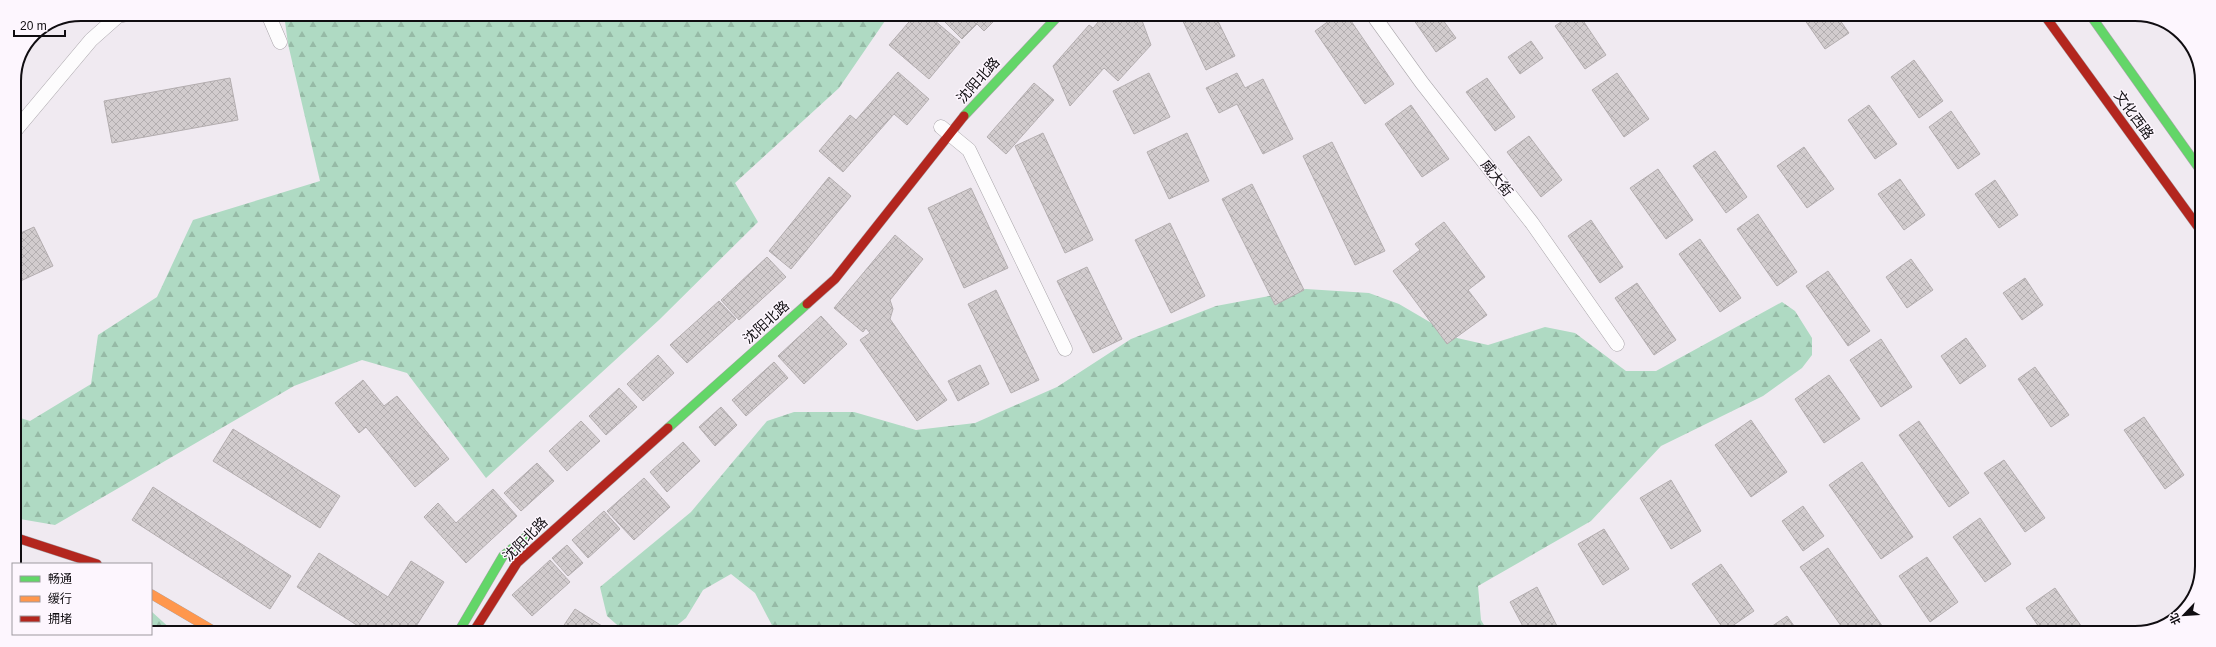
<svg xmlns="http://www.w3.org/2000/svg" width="2216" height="647" font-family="Arial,'Noto Sans SC',sans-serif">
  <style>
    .forest { fill: url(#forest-firs) }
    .building { fill: url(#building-cross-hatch); stroke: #b4aeb0 }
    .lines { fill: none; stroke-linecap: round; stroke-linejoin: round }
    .street-casing { stroke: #a9a5aa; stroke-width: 15 }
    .fast-casing { stroke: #a9a5aa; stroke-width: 10 }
    .slow-casing { stroke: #a9a5aa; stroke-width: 10 }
    .jam-casing { stroke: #a9a5aa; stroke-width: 10 }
    .street { stroke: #fdfcfd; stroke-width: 14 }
    .fast { stroke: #63d668; stroke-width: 9 }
    .slow { stroke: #ff974d; stroke-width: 9 }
    .jam { stroke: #b3261e; stroke-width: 9 }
    .labels { text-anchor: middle; stroke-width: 3; stroke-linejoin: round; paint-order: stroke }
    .street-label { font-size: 14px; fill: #100d11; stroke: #fdf6fe }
    .rim { fill: none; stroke: #100d11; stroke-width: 2 }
  </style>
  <defs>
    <pattern id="forest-firs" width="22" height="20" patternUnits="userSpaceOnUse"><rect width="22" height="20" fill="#afdac3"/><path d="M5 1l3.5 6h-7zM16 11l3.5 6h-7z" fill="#96baa6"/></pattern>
    <pattern id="building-cross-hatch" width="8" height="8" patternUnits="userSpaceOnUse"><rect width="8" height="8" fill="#d2ccce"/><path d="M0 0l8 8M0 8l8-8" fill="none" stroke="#b3aeb0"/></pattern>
  </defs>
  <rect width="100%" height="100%" fill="#f0eaf1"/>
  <path class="forest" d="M284 14 889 15 839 88 735 183 758 222 659 320 486 478 407 373 362 360 294 386 55 525 14 518V416L30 421 91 384 98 335 157 297 193 220 320 181 288 44Z
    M1306 289 1369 293 1399 304 1457 338 1488 345 1545 327 1575 333 1626 371H1656L1782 302 1795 311 1812 338V355L1802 368 1763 396 1661 446 1591 521 1478 586 1481 620 1488 632 775 631 755 593 731 574 703 590 686 618 670 631H624L607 616 600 587 691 512 767 421 794 412H854L916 430 975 423 1057 387 1131 339 1216 306Z
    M151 611 173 631H151Z"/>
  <path class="building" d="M915 15H928L960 42 929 79 889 45Z
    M945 15H1000L984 31 977 24 962 39 941 18Z
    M1104 15H1140L1151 45 1118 81 1104 68 1070 106 1053 66 1089 25 1093 28Z
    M1180 15H1215L1235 56 1206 70Z
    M1337 15H1347L1394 84 1365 104 1315 31Z
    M1411 16H1440L1456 38 1436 52Z
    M1570 16H1580L1606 55 1585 69 1555 26Z
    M1644 16H1654L1647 21Z
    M1802 16H1837L1849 33 1825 49Z
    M1531 41 1543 58 1520 74 1508 57Z
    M1914 60 1943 101 1919 118 1891 77Z
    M898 72 929 99 907 125 894 114 843 172 819 151 850 115 856 120Z
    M1149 73 1170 117 1134 134 1113 91Z
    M1237 73 1245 88 1263 79 1293 139 1263 154 1237 104 1219 113 1206 88Z
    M1617 73 1649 119 1624 137 1592 90Z
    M230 78 238 120 112 143 104 101Z
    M1487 78 1515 117 1495 131 1466 92Z
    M1034 83 1054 100 1006 154 987 137Z
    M1411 105 1449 159 1422 177 1385 124Z
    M1869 105 1897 144 1875 159 1848 120Z
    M1951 111 1980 154 1958 169 1929 127Z
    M1043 133 1093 240 1065 253 1015 146Z
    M1187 133 1209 181 1169 199 1147 152Z
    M1529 136 1562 180 1541 197 1507 152Z
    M1332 142 1385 251 1355 265 1303 156Z
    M1804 147 1834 189 1807 208 1777 166Z
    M1715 151 1747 197 1726 213 1693 166Z
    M1658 169 1693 220 1666 239 1630 188Z
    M829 177 851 196 791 269 769 251Z
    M1900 179 1925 215 1904 230 1878 194Z
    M1995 180 2018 215 1999 228 1975 194Z
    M1252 184 1304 290 1275 305 1222 199Z
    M971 188 1008 268 964 288 928 208Z
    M1758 214 1797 272 1777 286 1737 229Z
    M1591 220 1623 267 1600 283 1568 236Z
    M1444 222 1485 277 1468 290 1487 315 1447 344 1393 271 1420 250 1415 244Z
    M1170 223 1205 296 1171 313 1135 240Z
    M34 227 53 266 14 284V236Z
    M895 235 923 259 890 300 893 309 890 319 947 400 917 421 860 340 870 333 866 328 863 332 834 308Z
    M1700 239 1741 298 1720 312 1679 254Z
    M767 257 786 277 739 320 721 300Z
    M1911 259 1933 290 1907 308 1886 277Z
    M1087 267 1122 339 1093 353 1057 281Z
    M1828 271 1870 331 1848 346 1806 286Z
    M2025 278 2043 305 2022 320 2003 293Z
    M1637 283 1676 340 1654 355 1615 298Z
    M996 290 1039 380 1011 393 968 304Z
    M719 301 736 319 687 363 670 345Z
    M821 316 847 344 804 384 778 356Z
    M1966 338 1986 366 1960 384 1941 356Z
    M1881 339 1912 387 1881 407 1850 360Z
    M658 355 674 373 643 401 627 384Z
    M774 362 788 378 746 416 732 400Z
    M980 365 989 384 958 401 948 381Z
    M2035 367 2069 415 2051 427 2018 379Z
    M1829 375 1860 419 1824 443 1795 399Z
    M363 380 384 406 397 396 449 459 415 487 366 427 359 433 335 403Z
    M619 388 637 407 606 435 589 416Z
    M721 407 737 425 715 446 699 427Z
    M2144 417 2184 475 2165 489 2124 430Z
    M1751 420 1787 472 1751 497 1715 445Z
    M581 421 600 441 567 471 549 451Z
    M1919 421 1969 493 1949 507 1899 435Z
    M233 429 340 496 320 528 213 461Z
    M683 442 700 461 667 492 650 472Z
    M2004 460 2045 518 2025 532 1984 473Z
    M1862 462 1913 537 1881 559 1829 485Z
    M537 463 554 481 521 511 504 493Z
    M644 478 670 507 634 540 607 511Z
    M1671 480 1701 531 1671 549 1640 498Z
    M153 487 291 576 270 609 132 520Z
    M493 489 517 516 466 563 424 517 438 503 456 523Z
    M1803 506 1824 536 1803 551 1782 521Z
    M604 511 620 529 588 558 572 540Z
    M1980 518 2011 564 1985 582 1953 537Z
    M1604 529 1629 569 1603 585 1578 544Z
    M567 545 583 563 568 576 552 558Z
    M1828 548 1887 633H1846L1800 567Z
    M319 553 388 597 411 561 444 582 413 631H366L297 587Z
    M1927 557 1958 602 1930 622 1899 576Z
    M550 560 570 582 532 616 512 595Z
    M1721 564 1754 611 1725 631 1692 584Z
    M1537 587 1560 632H1526L1510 602Z
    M2055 588 2086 633H2043L2026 608Z
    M575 609 610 631H560Z
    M1787 616 1799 633H1766L1765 631Z"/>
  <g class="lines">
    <defs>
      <path id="street" d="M268 14 280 42
        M1373 15 1422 83 1532 223 1617 344
        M941 127 969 150 1065 349
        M14 132 91 40 118 16 128 14"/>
      <path id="fast" d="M2091 16 2201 171
        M964 116 1059 15
        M668 428 807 304
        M459 631 503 556 526 537"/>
      <path id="slow" d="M151 594 214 631"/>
      <path id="jam" d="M2045 16 2201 231
        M807 304 835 279 964 116
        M14 537 97 564
        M474 631 517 563 668 428"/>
    </defs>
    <use href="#street" class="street-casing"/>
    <use href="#fast" class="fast-casing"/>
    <use href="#slow" class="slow-casing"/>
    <use href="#jam" class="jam-casing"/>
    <use href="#street" class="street"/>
    <use href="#fast" class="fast"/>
    <use href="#slow" class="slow"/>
    <use href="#jam" class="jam"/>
  </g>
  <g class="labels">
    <g class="street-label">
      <text transform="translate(978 80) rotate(-48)" y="5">沈阳北路</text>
      <text transform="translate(2134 115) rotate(54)" y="5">文化西路</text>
      <text transform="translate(1497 178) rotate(52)" y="5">威大街</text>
      <text transform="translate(766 322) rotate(-42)" y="5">沈阳北路</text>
      <text transform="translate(525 539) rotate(-45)" y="5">沈阳北路</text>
    </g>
  </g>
  <path d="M0 0H2216V647H0ZM81 21H2135A60 60 0 0 1 2195 81V566A60 60 0 0 1 2135 626H81A60 60 0 0 1 21 566V81A60 60 0 0 1 81 21Z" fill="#fdf6fe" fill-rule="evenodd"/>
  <path class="rim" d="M81 21H2135A60 60 0 0 1 2195 81V566A60 60 0 0 1 2135 626H81A60 60 0 0 1 21 566V81A60 60 0 0 1 81 21Z"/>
  <rect x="12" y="563" width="140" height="72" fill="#fdf6fe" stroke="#9e999f"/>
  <rect x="20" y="576" width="20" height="6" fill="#63d668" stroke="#9e999f"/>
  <text x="48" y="583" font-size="12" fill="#100d11">畅通</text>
  <rect x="20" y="596" width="20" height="6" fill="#ff974d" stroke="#9e999f"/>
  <text x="48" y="603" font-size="12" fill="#100d11">缓行</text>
  <rect x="20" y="616" width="20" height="6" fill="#b3261e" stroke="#9e999f"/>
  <text x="48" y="623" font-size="12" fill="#100d11">拥堵</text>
  <g transform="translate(2184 615) rotate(245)" stroke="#fdf6fe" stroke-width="3" paint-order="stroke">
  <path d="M0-3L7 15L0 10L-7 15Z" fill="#100d11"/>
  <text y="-6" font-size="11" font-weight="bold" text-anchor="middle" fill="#100d11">北</text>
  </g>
  <path d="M14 30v6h51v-6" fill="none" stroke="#100d11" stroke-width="2"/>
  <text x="20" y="30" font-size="12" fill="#100d11" stroke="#fdf6fe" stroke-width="3" paint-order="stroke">20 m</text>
</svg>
